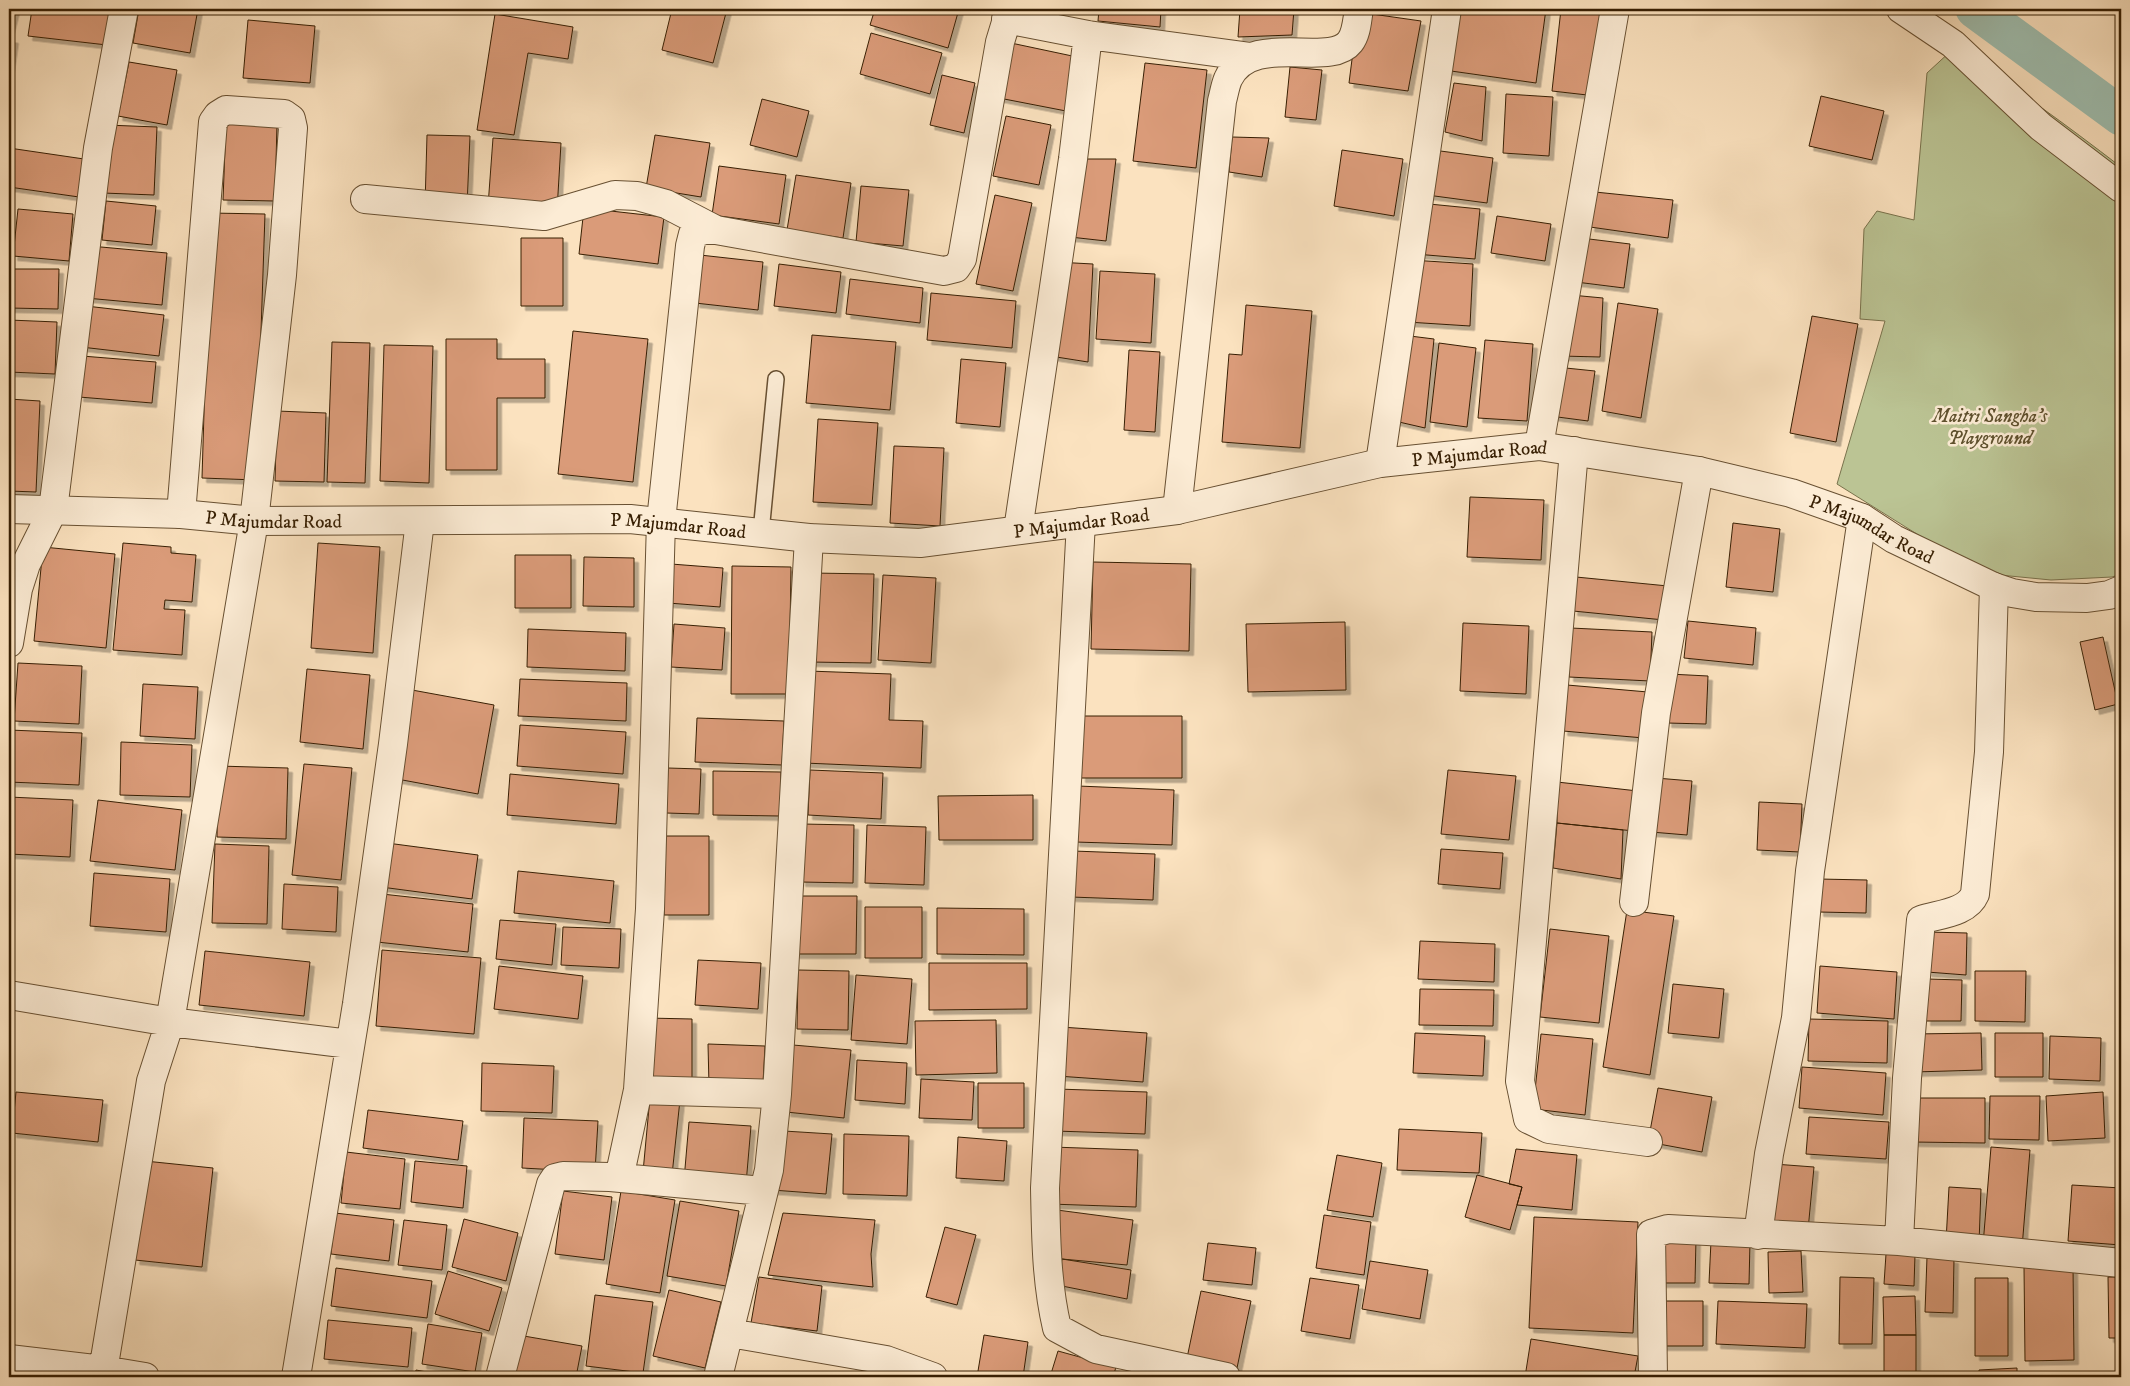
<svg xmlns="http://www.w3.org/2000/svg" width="2130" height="1386" font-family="'IM FELL DW Pica',serif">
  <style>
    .green { fill: #bbc494; stroke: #79724c }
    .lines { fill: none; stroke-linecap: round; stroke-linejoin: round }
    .canal { stroke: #9fbeaf; stroke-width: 39 }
    .building { fill: #da9b79; stroke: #371f03; filter: url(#shadow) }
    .service-casing { stroke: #685032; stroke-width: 18 }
    .minor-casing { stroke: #685032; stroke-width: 30 }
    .tertiary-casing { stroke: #685032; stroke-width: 30 }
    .service { stroke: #fcecd5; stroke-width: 15 }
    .minor { stroke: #fcecd5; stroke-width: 28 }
    .tertiary { stroke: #fcecd5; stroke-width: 28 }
    .labels { text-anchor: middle; stroke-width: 5; stroke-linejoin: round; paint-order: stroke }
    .park-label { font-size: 19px; font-style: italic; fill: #5f512e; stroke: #fcecd5 }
    .street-label { font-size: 19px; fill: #371f03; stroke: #fcecd5 }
  </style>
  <defs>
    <filter id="shadow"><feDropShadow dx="4.5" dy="4.5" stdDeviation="0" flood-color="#0004"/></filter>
  </defs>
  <rect width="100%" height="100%" fill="#fbe2bf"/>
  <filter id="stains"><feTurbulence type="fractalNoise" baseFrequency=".004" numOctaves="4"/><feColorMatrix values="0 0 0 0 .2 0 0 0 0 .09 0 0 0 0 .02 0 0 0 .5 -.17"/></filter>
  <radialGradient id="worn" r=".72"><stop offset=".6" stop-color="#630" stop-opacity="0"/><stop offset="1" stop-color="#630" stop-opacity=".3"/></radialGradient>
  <path class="green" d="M1952 50C2012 84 2066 125 2121 167V574L2112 577 2051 580 1979 573 1837 484 1885 321 1860 319 1864 229 1877 211 1914 220 1927 73Z"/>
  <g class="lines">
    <path class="canal" d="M1975 9 2121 116"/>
  </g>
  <path class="building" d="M9 9H15L9 32Z
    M32 9H111L107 45 28 36Z
    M139 9H198L190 53 133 43Z
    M672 9H727L713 63 662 50Z
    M875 9H959L948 48 870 25Z
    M1099 9H1161L1160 27 1098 21Z
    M1240 9H1294L1292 35 1238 37Z
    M1454 9H1546L1536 83 1444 70Z
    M1561 9 1606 14 1596 96 1552 91Z
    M1358 12 1421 21 1408 91 1349 83Z
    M495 14 573 27 568 59 528 53 514 135 477 130Z
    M248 20 315 26 310 83 243 78Z
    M871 33 942 53 930 94 860 74Z
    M9 38 14 39 9 72Z
    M1011 43 1077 57 1066 111 999 98Z
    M129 62 177 70 167 125 118 116Z
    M1145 63 1207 70 1196 168 1133 161Z
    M1290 67 1322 70 1316 120 1285 117Z
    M942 75 975 83 964 133 930 125Z
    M1454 83 1486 87 1482 141 1445 132Z
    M1506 94 1553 97 1549 156 1503 153Z
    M1821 96 1884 111 1872 160 1809 146Z
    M762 99 809 111 797 157 750 145Z
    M1006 116 1051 125 1039 185 993 176Z
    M226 122 277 124 275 201 223 200Z
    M106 125 157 127 154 195 103 193Z
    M427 135 470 136 467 206 425 205Z
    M655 135 710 143 701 197 646 188Z
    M1232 137 1269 138 1262 177 1229 172Z
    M493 138 561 143 557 211 488 206Z
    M9 148 84 159 79 197 9 187Z
    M1342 150 1403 159 1394 216 1334 206Z
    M1433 150 1493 158 1487 203 1427 195Z
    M1073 159H1116L1106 241 1061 236Z
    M719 166 786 175 779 224 712 215Z
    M796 175 851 183 843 238 787 230Z
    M861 186 909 190 903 246 856 242Z
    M1595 192 1673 200 1668 238 1590 227Z
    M995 195 1032 203 1013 291 976 284Z
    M106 201 156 206 152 245 102 240Z
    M1419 203 1480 209 1475 259 1415 254Z
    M584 208 664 217 658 264 579 254Z
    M18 209 73 214 69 261 13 256Z
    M210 213 265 214 256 480 202 478Z
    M1497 216 1551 224 1545 261 1491 253Z
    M521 238H563V306H521Z
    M1581 238 1630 244 1624 288 1576 282Z
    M90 246 167 253 162 305 86 298Z
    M700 255 763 262 758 310 695 303Z
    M1411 260 1473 264 1470 326 1407 322Z
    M1056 262 1093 264 1088 362 1050 356Z
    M779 264 841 272 836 313 774 306Z
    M9 269H59L58 309 9 308Z
    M1100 271 1155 274 1151 343 1096 339Z
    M850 279 923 288 920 323 846 314Z
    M931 293 1016 301 1012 348 927 340Z
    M1571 295 1603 298 1600 357 1561 356Z
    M1618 303 1658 309 1641 418 1602 411Z
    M1246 305 1312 311 1300 448 1222 442 1229 354 1242 355Z
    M86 306 164 315 159 356 81 347Z
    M1812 316 1858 324 1836 442 1790 433Z
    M9 320 57 322 55 374 9 372Z
    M573 331 648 339 633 482 558 474Z
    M812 335 896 342 890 410 806 403Z
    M1410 336 1434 339 1425 428 1386 419Z
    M446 339H497V359H545V398H497V470H446Z
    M1485 340 1533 344 1527 421 1478 418Z
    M332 342 370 343 365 483 327 482Z
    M1439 343 1476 348 1467 427 1430 422Z
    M384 345 433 346 429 483 380 481Z
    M1129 350 1160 352 1155 432 1124 430Z
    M82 356 156 362 152 403 79 397Z
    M961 359 1006 363 1000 427 956 423Z
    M1556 367 1595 371 1588 421 1550 416Z
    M9 399 40 401 36 492 9 491Z
    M277 411 326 413 324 482 275 481Z
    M818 419 878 423 872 505 813 502Z
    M894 446 944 448 940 526 890 523Z
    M1470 497 1544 500 1541 560 1467 557Z
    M1733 523 1780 529 1773 592 1726 587Z
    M123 543 171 547V553L196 555 192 602 165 600 164 609 185 610 182 655 113 650Z
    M318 543 380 547 373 653 311 648Z
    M43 547 115 554 106 648 34 641Z
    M515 555H571V608H515Z
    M584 557 634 558V607L583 606Z
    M1093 562 1191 564 1189 651 1091 649Z
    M671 564 723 568 720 607 668 603Z
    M732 566 791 567 789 694H731Z
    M812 573 874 574 871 663 810 662Z
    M883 575 936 578 931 663 878 660Z
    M1576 577 1668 586 1664 620 1573 611Z
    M1688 621 1756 628 1753 665 1684 658Z
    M1345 622 1346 690 1248 692 1246 624Z
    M1463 623 1529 626 1526 694 1460 691Z
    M674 624 725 628 722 670 671 667Z
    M1571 628 1652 632 1650 681 1569 677Z
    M528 629 626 633 625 671 527 667Z
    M2103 637 2118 704 2095 710 2080 642Z
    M18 663 82 666 79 724 14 721Z
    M307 669 370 675 363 749 300 742Z
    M808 671 891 674 889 720 923 721 921 768 804 763Z
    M1669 674 1708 676 1706 724 1667 723Z
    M520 679 627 683 626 721 518 716Z
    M143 684 198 687 195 739 140 736Z
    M1567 685 1648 692 1644 738 1563 731Z
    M412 690 494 705 478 794 397 779Z
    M1081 716H1182V778H1081Z
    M697 718 784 721 782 765 695 762Z
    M520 725 626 732 623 774 517 766Z
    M9 730 82 733 79 785 9 782Z
    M121 742 192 745 190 797 120 795Z
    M304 764 352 768 341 880 292 875Z
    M218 766 288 768 286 839 217 837Z
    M668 768 701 769 699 814 666 813Z
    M810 770 883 773 881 819 808 815Z
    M1448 770 1516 776 1509 840 1441 834Z
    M713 771 781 772 780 816 713 815Z
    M510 774 619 784 616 824 507 815Z
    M1656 778 1692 781 1687 835 1651 832Z
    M1557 782 1638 791 1634 831 1557 823Z
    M1078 786 1174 790 1172 845 1075 842Z
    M1033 795V840H939L938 796Z
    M9 797 73 800 70 857 9 854Z
    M98 800 182 810 175 870 90 861Z
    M1759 802 1802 804 1800 852 1757 850Z
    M1557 823 1623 830 1621 879 1553 868Z
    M802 824 854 825 853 883 801 882Z
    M867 825 926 827 924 885 865 883Z
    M665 836H709V915H664Z
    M387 843 478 855 472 899 381 887Z
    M215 844 269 846 267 924 212 923Z
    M1441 849 1503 853 1500 889 1438 884Z
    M1073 851 1155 854 1153 900 1071 897Z
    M518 871 614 881 610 923 514 913Z
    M94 873 170 879 166 932 90 926Z
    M1819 879 1867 880 1866 913 1819 912Z
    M284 884 338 887 336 932 282 929Z
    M382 894 473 904 468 952 377 942Z
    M795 896H857L856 954H795Z
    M865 907H922V958H865Z
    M937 908 1024 909V955L937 954Z
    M1627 910 1674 916 1650 1075 1603 1067Z
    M500 920 556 924 552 965 496 959Z
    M563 927 621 929 619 968 561 965Z
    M1550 929 1609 936 1599 1023 1540 1017Z
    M1928 932 1967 933 1966 975 1927 972Z
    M1420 941 1495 944 1494 982 1418 979Z
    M382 950 481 958 474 1034 376 1026Z
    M205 951 310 962 304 1016 199 1005Z
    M698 960 761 963 758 1009 695 1005Z
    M929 963H1027V1009L929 1010Z
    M499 966 583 976 578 1019 494 1009Z
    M1820 966 1897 972 1894 1019 1817 1013Z
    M798 970 849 971 848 1030 797 1029Z
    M1975 971H2026L2025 1022 1975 1021Z
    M856 975 912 979 907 1044 851 1040Z
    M1928 979 1962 980 1961 1021H1926Z
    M1673 984 1724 989 1719 1038 1668 1033Z
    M1420 989 1494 990 1493 1026 1419 1025Z
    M647 1018 692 1019V1081L643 1083Z
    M1809 1019 1888 1021 1887 1063 1808 1061Z
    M996 1020 997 1073 916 1075 915 1021Z
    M1061 1027 1147 1033 1143 1082 1057 1076Z
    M1415 1033 1485 1036 1483 1076 1413 1073Z
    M1981 1033 1982 1070 1914 1072V1034Z
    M1995 1033H2043V1077H1995Z
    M1541 1034 1593 1039 1585 1115 1533 1109Z
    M2050 1036 2101 1038 2100 1081 2049 1079Z
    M708 1044 765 1046 763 1083 709 1086Z
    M793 1045 851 1050 844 1118 786 1112Z
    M857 1060 907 1063 905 1104 855 1100Z
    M482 1063 554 1066 552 1113 481 1111Z
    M1802 1067 1886 1073 1883 1115 1799 1108Z
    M921 1079 974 1082 972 1120 919 1118Z
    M978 1083H1024V1128H978Z
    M1658 1088 1712 1097 1702 1152 1648 1142Z
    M1057 1089 1147 1092 1145 1134 1055 1131Z
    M16 1092 103 1100 98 1142 12 1133Z
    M2103 1092 2105 1138 2048 1141 2046 1096Z
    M1990 1096H2040L2039 1140 1989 1139Z
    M650 1097 680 1100 672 1175 643 1172Z
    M1914 1098H1985V1143L1913 1142Z
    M368 1110 463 1121 458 1160 363 1148Z
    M1809 1117 1889 1122 1886 1159 1806 1154Z
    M524 1118 598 1121 595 1172 522 1168Z
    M689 1122 751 1126 746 1184 684 1180Z
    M1399 1129 1482 1133 1479 1173 1397 1170Z
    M784 1131 832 1134 826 1194 772 1190Z
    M844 1134 909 1136 907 1196 843 1194Z
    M958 1137 1007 1141 1004 1181 956 1178Z
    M1052 1147 1138 1150 1136 1207 1050 1204Z
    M1991 1147 2030 1150 2022 1248 1983 1245Z
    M1516 1149 1577 1155 1572 1210 1517 1205 1522 1187 1509 1184Z
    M346 1152 405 1159 400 1209 341 1203Z
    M1337 1155 1382 1163 1373 1217 1327 1210Z
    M145 1161 213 1168 202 1267 135 1260Z
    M415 1161 467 1166 463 1208 411 1202Z
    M1774 1164 1814 1167 1808 1230 1769 1226Z
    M1477 1175 1522 1187 1510 1230 1465 1217Z
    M2072 1185 2121 1188V1245L2068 1241Z
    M1949 1187 1981 1189 1979 1243 1946 1241Z
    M563 1191 612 1197 604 1260 555 1254Z
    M621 1191 675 1200 660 1293 606 1284Z
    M680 1201 739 1211 726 1286 667 1276Z
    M1057 1210 1133 1220 1127 1265 1062 1259 1051 1255Z
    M335 1213 394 1220 389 1261 331 1254Z
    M783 1213 875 1220 871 1254 873 1287 768 1275Z
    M1324 1215 1371 1222 1364 1275 1316 1268Z
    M1534 1217 1638 1222 1633 1333 1529 1328Z
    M464 1219 518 1233 506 1281 452 1267Z
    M404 1220 447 1225 442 1270 398 1265Z
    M945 1227 976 1235 957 1305 926 1297Z
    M1657 1239H1696L1695 1283H1657Z
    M1711 1241 1750 1242 1749 1284 1709 1283Z
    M1208 1243 1256 1248 1252 1285 1203 1280Z
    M1801 1251 1803 1292 1769 1293 1768 1252Z
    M1886 1254 1915 1255 1914 1286 1884 1284Z
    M1927 1257 1954 1259 1953 1313 1925 1312Z
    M1062 1259 1131 1270 1127 1299 1057 1285Z
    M1370 1261 1428 1270 1420 1319 1362 1309Z
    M2073 1266 2074 1360 2025 1361 2024 1267Z
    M336 1268 432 1281 427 1318 331 1306Z
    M448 1271 502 1288 489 1331 435 1314Z
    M759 1277 822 1286 817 1331 751 1323Z
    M1840 1277 1874 1278 1872 1344H1839Z
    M2108 1277H2121V1338H2109Z
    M1310 1278 1359 1285 1350 1339 1301 1331Z
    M1975 1278H2008V1356H1975Z
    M669 1290 721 1302 705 1368 653 1356Z
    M1201 1291 1251 1301 1237 1368 1187 1358Z
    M595 1295 653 1302 643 1373 586 1366Z
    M1915 1296 1916 1335H1884L1883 1297Z
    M1658 1301H1703V1346H1658Z
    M1718 1301 1807 1304 1805 1348 1716 1344Z
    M328 1320 412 1328 408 1367 324 1359Z
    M428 1324 482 1333 475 1372 422 1364Z
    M518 1335 582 1346 576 1377H512Z
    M984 1335 1028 1342 1023 1377H977Z
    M1884 1335H1916V1375H1884Z
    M1531 1339 1638 1356 1634 1377H1525Z
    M1058 1351 1116 1367 1113 1377H1050Z
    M2017 1368V1377H1979V1370Z
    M416 1370 454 1377H415Z"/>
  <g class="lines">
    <defs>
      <path id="service" d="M761 532 776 379"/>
      <path id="minor" d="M1901 9 1953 44 2041 127 2121 188
        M1006 19 1088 35 1251 57
        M365 199 544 216 615 195 637 196 666 204 716 230
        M1539 446 1615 9
        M1574 451 1520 1081 1528 1119 1549 1129 1648 1142
        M1380 463 1447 9
        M1177 510 1222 101C1224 94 1225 86 1228 79 1251 30 1329 69 1350 42 1357 33 1357 19 1359 9
        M1081 522 1045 1188C1046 1235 1046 1281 1057 1328L1096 1349 1226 1377
        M1018 530 1073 159 1088 35
        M9 643 18 589 26 564 53 510 98 148 124 9
        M1634 902 1656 713 1699 471
        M9 995 170 1022 350 1044
        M638 1090 777 1094
        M610 1177 763 1191
        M1758 1235 1769 1154 1796 1018 1810 871 1862 518
        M1899 1241 1907 1078 1921 920C1939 914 1967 913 1975 894L1989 752 1994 587
        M730 1333 886 1360 933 1377
        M9 1359 103 1370 145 1377
        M102 1377 151 1081 170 1022 254 521 282 275 293 128 291 119 284 114 226 110 218 115 213 122 181 514
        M296 1377 357 1004 393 744 420 521
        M500 1377 551 1184 555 1178 563 1176 610 1177 616 1175 621 1169 638 1090 650 909 661 521 690 246 693 234 704 230H716L944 271 956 268 962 259 1000 42 1010 9
        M718 1377 769 1170 777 1094 809 538
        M1653 1377 1651 1234 1668 1229 1899 1241 2121 1263"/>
      <g id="tertiary">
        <path id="s1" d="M9 509 181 514 254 521 630 519 809 538 920 543 1177 510 1380 463 1539 446 1699 471 1791 493 1862 518 1894 539 1994 587 2012 593 2036 597 2087 598 2109 595 2121 590"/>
      </g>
    </defs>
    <use href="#service" class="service-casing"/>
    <use href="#minor" class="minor-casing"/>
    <use href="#tertiary" class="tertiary-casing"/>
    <use href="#service" class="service"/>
    <use href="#minor" class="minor"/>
    <use href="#tertiary" class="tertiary"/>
  </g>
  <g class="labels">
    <g class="park-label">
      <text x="1990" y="422">Maitri Sangha's<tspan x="1990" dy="22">Playground</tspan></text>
    </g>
    <g class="street-label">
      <text dy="7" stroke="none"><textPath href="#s1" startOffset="1480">P Majumdar Road</textPath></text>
      <text dy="7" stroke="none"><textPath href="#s1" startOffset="265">P Majumdar Road</textPath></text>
      <text dy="7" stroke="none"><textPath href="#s1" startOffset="1075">P Majumdar Road</textPath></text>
      <text dy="7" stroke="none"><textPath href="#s1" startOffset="670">P Majumdar Road</textPath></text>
      <text dy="7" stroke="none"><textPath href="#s1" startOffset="1885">P Majumdar Road</textPath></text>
    </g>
  </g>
  <rect width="2130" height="1386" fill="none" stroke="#fbe2bf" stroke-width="30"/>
  <rect x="10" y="10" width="2110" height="1366" fill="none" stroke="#371f03" stroke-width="2.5"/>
  <rect x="15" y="15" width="2100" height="1356" fill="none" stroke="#371f03"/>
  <rect width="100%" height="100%" filter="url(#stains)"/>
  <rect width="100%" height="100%" fill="url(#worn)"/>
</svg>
